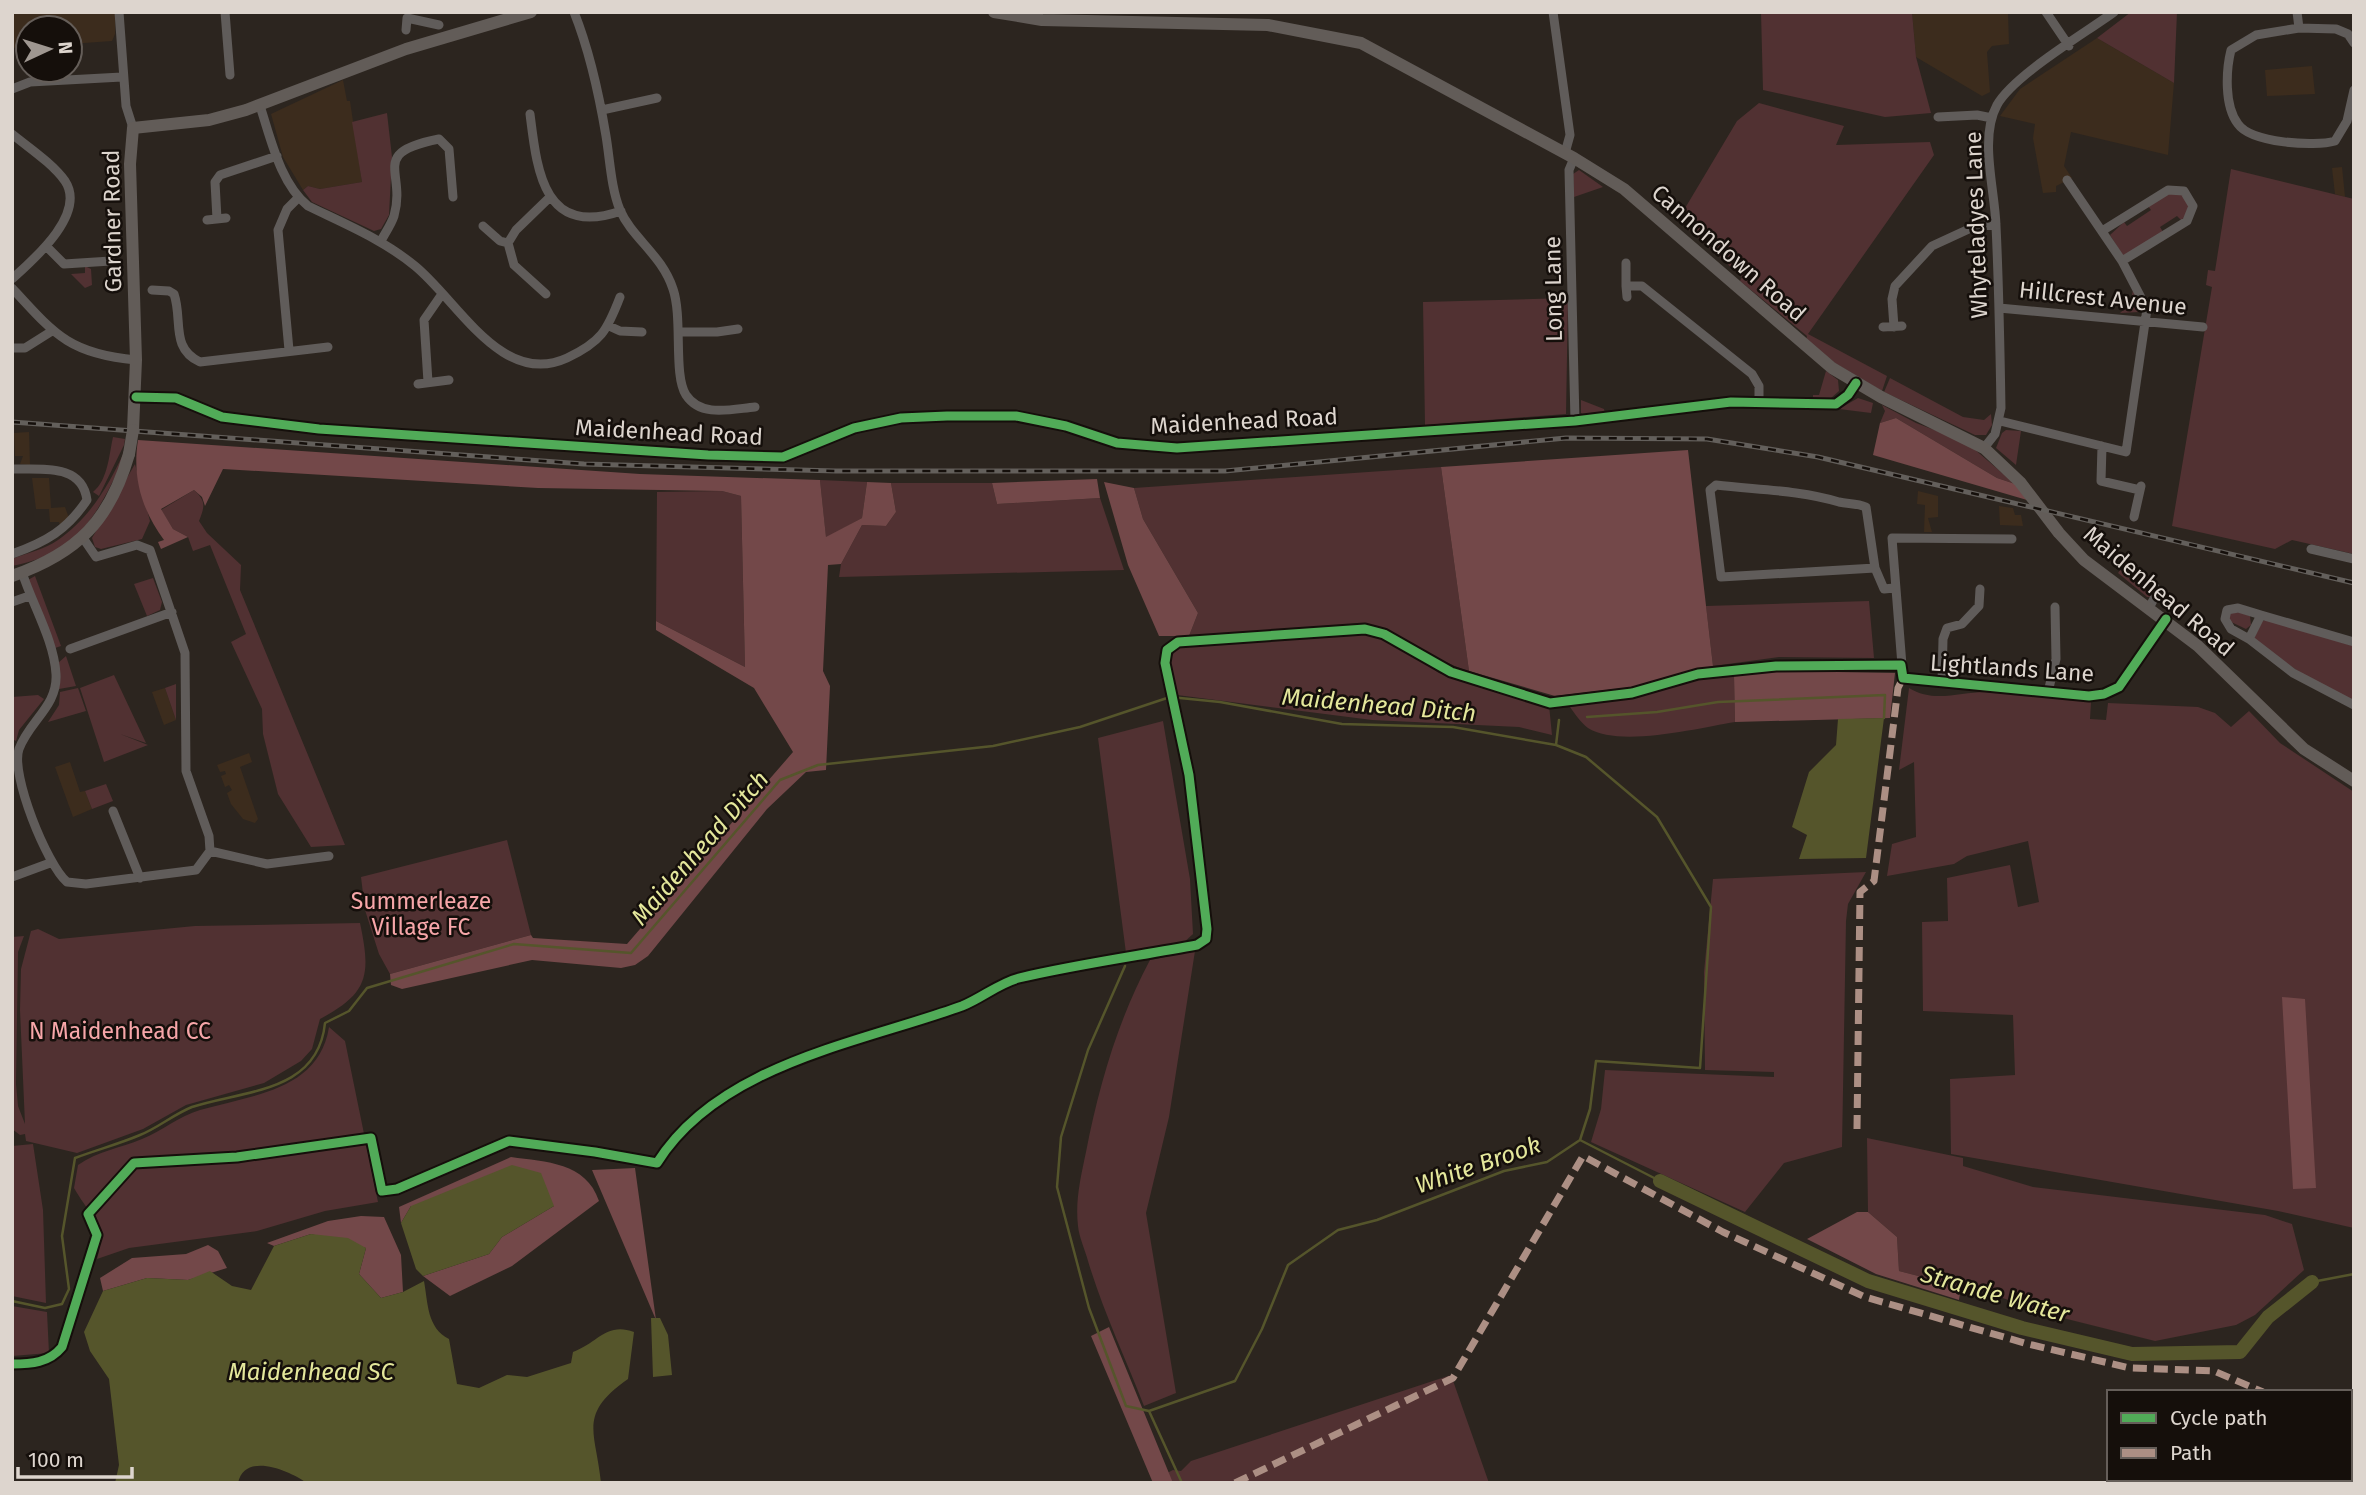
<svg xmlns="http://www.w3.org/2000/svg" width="2366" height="1495" font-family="'Fira Sans',sans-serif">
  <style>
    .built { fill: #3c2c1d }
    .green { fill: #513132 }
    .forest { fill: #734849 }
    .water { fill: #55552b }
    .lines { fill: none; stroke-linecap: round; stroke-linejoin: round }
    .stream { stroke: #55552b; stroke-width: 2.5 }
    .river { stroke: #55552b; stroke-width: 14 }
    .minor { stroke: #605c5a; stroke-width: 9 }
    .major { stroke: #625c58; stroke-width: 12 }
    .rail-casing { stroke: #635f5b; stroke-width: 5 }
    .rail { stroke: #150f0b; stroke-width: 2.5; stroke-dasharray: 8; stroke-linecap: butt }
    .major-bridge { stroke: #625c58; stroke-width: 12 }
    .quiet { stroke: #ac8f84; stroke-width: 7; stroke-dasharray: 14 7; stroke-linecap: butt }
    .cycleway-casing { stroke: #150f0b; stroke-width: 13 }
    .cycleway { stroke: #51ab58; stroke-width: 9 }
    .labels { text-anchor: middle; stroke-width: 5; stroke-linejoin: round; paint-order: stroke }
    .street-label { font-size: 23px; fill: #ddd5ce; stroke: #150f0b }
    .park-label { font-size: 23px; fill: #f7a6a9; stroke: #150f0b }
    .water-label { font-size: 24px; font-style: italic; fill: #e4e79b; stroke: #150f0b }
  </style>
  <rect width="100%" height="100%" fill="#2c251f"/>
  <path class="built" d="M12 12H115V34L112 41 70 44V28H28V47L12 48Z
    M1912 12H2008L2009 44 1992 46 1987 52 1990 92 1982 96 1916 57Z
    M2097 38 2174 83 2168 155 2071 132 2064 166 2072 178 2056 186V192L2043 193 2033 138 2035 124 2000 116 2020 89Z
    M2312 66 2315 94 2267 96 2265 70Z
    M343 80 347 101H350L362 182 320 189 308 186 303 190 283 157 271 114Z
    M2342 167 2345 197 2335 194 2332 168Z
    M29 432 30 465 20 464 23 456H15L14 433Z
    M32 478H49L51 508 65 507 69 518 60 525 59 522H50L49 509H36Z
    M1918 491 1938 496V517L1928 518 1932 532H1924L1925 505 1917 504Z
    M1999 506 2013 508 2015 515H2021L2023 526 2000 525Z
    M165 688 176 720 164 725 152 692Z
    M249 753 252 762 240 767 258 819 255 823 243 819 231 804 227 793 232 790 229 785 225 787 221 776 226 774 225 771 220 772 217 765Z
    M70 762 80 792 85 791 92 809 73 817 55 767Z"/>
  <path class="green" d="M1761 12H1912L1916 57 1931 113 1885 117 1763 90Z
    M2131 12H2177L2174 83 2097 38Z
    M1759 103 1844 126 1836 145 1930 142 1934 155 1808 334 1887 376 1882 391 1835 363 1806 340 1807 336 1740 281 1742 277 1678 220 1737 121Z
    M387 113 392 157 389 215 381 229 374 231 312 202 303 190 308 186 320 189 362 182 352 122Z
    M2231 169 2354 199V554L2292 540 2275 549 2172 526 2212 287 2206 285 2208 270 2215 271Z
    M1579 170 1603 187 1574 197 1573 174Z
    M2170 191 2182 192 2190 205 2186 217 2181 220 2177 216 2160 227 2163 232 2123 256 2110 235 2124 222 2127 226 2151 210 2148 206Z
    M85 266 91 269 92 285 85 288 71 274 85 273Z
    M2133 290 2140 302V312L2120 313 2130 304Z
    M1568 298 1566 414 1425 425 1423 302Z
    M1826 371 1838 380 1839 391 1830 399 1813 398V395H1819Z
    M1890 378 1963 417 1984 420 1991 414 1992 425 1986 435H1975L1884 392Z
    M1858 398 1873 403 1871 413 1839 409Z
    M1581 400 1604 409 1605 414 1585 416 1581 413Z
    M1882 405 1916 423 1966 442 2015 484 1997 478 1896 418 1880 423 1885 411Z
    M2006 430 2021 431 2016 465 1996 448 2002 433Z
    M113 437 125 439 124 445 99 496 93 492C108 480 109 455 113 437Z
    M126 448 125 456C98 513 80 553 12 566V559C27 553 45 549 58 540 91 517 110 483 126 448Z
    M135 464 150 521 142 539 101 549 95 547 92 538Z
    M1441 467 1469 671C1432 660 1402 633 1364 623L1189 636 1198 613 1143 519 1134 488Z
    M820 480 867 482 862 518 826 538Z
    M891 483H992L997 504 1100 498 1124 570 839 577 841 564 862 525 886 526 896 512Z
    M194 490C206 501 205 506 199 521L207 533 241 565 240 590 345 845 311 847 278 794 263 734 262 709 231 642 246 634 210 545 193 551 188 537 173 529 161 510Z
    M722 491 741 496 745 667 656 621 657 492Z
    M2120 570 2151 588V597H2147L2118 573Z
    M35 576 61 646 55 648 28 580Z
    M153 578 162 602 160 610 147 616 134 584Z
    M1869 601 1874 658 1779 657 1713 666 1706 606Z
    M2239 612 2250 616 2251 625 2246 629 2229 621 2228 614Z
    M2266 620 2354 646V704L2308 678 2256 642 2254 638 2262 621Z
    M1356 633 1380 635 1439 673 1549 705 1552 735 1519 727 1372 720 1177 695 1168 663 1179 644Z
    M66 656 76 686 59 689 58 663Z
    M114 675 146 743 120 734 148 745 104 762 80 688Z
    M1734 676 1735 722C1699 728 1619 748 1588 728 1581 723 1575 714 1570 707L1631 698 1697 680Z
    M176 684V720L165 688Z
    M78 688 86 711 48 722 59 705 60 692Z
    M1909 688C1934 704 1962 691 1988 692 2022 692 2057 698 2091 702L2090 719 2106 720 2108 703 2198 707 2215 713 2231 727 2249 711 2280 743 2354 792V1228L2278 1211 1951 1154 1950 1079 2015 1075 2013 1015 1923 1011 1922 922 1948 921 1947 878 2010 865 2018 907 2039 902 2028 841 1967 856 1954 864 1887 876 1892 844 1916 837 1914 762 1899 770Z
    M38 695 44 699 19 730 16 741 12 739V697Z
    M1163 721 1190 879 1193 934 1182 944 1126 953 1098 738Z
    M106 784 113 801 92 809 85 791Z
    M507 840 531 935 390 974 379 954 365 910 361 877Z
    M1866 872 1848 904 1846 921 1842 1147 1784 1163 1745 1212 1591 1142 1601 1109 1605 1070 1774 1077V1072L1705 1070 1704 972 1713 879Z
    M360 923C371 975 369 993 320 1019L312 1049 301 1061 264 1083 186 1105 143 1129 77 1153 26 1141 25 1134 20 1135 12 1129V937L24 936 18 952 16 1084 18 1106 25 1124 20 1010 21 969 31 931 38 929 59 939 195 926Z
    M1195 951 1169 1117 1146 1213 1176 1393 1144 1406C1125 1357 1103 1311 1088 1261 1085 1250 1079 1237 1078 1226 1075 1200 1081 1176 1086 1152 1099 1085 1118 1020 1150 960Z
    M329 1027 345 1041 378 1202 325 1211 257 1231 129 1248 97 1259C107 1226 90 1216 74 1188L78 1165C98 1151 120 1148 142 1139 162 1131 179 1116 200 1110 251 1095 319 1091 329 1027Z
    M1867 1138 1963 1158V1166L2033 1187 2265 1215 2292 1224 2304 1270 2255 1315 2236 1325 2155 1341 2047 1314 1961 1283V1287L1899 1271 1897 1237 1868 1212Z
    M33 1144 43 1210 46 1303 12 1296V1146Z
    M12 1306 47 1312 49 1353 12 1356Z
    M1451 1375 1489 1483H1162L1159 1477 1173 1470 1181 1471 1191 1461Z"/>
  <path class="forest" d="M1896 418 1997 478 2015 484 2027 500 1873 455 1880 423Z
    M138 440 640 474 820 480 826 537 862 518 867 482 891 483 896 512 886 526 862 525 841 564 828 565 823 671 830 686 826 770 806 772 767 809 648 956 635 965 621 968 532 960 402 989 391 985 390 974 531 935 533 938 627 944 793 752 754 688 656 630V621L745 667 741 496 722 491 538 488 223 469 205 506 202 497 194 490 161 509 173 529 188 537 161 549 158 542 164 540C142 510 132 478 138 440Z
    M1688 450 1713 666 1633 687 1555 696 1469 671 1441 467Z
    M1097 479 1100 498 997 504 992 483Z
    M1104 482 1134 488 1143 519 1198 613 1189 636H1159L1128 565Z
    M1777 671 1895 673 1890 718 1735 722 1734 676Z
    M2282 997 2305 999 2316 1188 2293 1189Z
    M511 1157C546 1162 586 1162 599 1201L512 1266 450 1296 423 1276 489 1254 502 1237 554 1206H411L401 1223 399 1207Z
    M635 1168 656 1320 592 1170Z
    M1857 1212H1868L1897 1237 1899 1271 1961 1287 1959 1300 1876 1274 1807 1239Z
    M361 1216 384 1217 401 1255 403 1292 381 1298 359 1274 366 1248 311 1234 274 1246 267 1243 328 1221Z
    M208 1245 218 1251 227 1268 188 1280 147 1278 103 1291 100 1278 132 1258 186 1254Z
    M1109 1327 1173 1483H1153L1091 1336Z"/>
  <path class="water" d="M1884 718 1866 858 1799 859 1807 835 1792 827 1809 772 1836 745 1838 719Z
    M512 1165 541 1173 554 1206 502 1237 489 1254 423 1276 416 1269 401 1223 411 1206Z
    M311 1234 348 1238 366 1248 359 1274 381 1298 403 1292 424 1281C428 1303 427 1328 449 1339L457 1384 479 1388 507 1375 527 1377 571 1363 573 1352C598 1343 606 1322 634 1332L628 1379C577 1415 596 1431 601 1483H307C290 1471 245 1451 238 1483H115L119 1465 109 1379 90 1351 84 1332 103 1291 147 1278 188 1280 210 1271 232 1286 251 1290 274 1246Z
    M651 1318H660L668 1335 672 1375 653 1377Z"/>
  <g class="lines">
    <path class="stream" d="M1587 717 1657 712 1718 702 1885 695 1884 718
      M1556 745 1559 720
      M1125 966 1088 1050 1061 1137 1057 1187 1089 1308 1126 1406 1149 1411
      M1580 1140 1660 1181
      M2312 1282 2354 1274
      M12 1301 45 1308 62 1304 69 1289 62 1236 75 1158C96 1150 119 1144 140 1135 158 1128 174 1114 192 1107 244 1090 318 1093 325 1023L349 1011 367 988 514 944 631 953 780 780 818 765 993 746 1080 727 1170 697 1220 702 1342 724 1453 727 1556 745 1586 757 1657 817 1711 907 1700 1068 1596 1061 1590 1109 1580 1140 1547 1162 1504 1171 1377 1220 1338 1230 1288 1265 1262 1329 1235 1381 1149 1411 1182 1483"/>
    <path class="river" d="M1660 1181 1868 1281 2022 1328 2132 1354 2240 1352 2268 1317 2312 1282"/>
    <path class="minor" d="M119 12 126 106 133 128
      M225 12 230 75
      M574 12C590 52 599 94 606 136 610 160 611 188 620 210 632 238 662 255 673 289 683 318 673 375 686 395 701 418 732 409 755 407
      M1553 12 1570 135 1565 153
      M2046 12 2069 46
      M2297 12 2299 28
      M406 30 407 18 439 25
      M2354 43 2348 34 2336 29 2299 28 2256 35 2231 50C2226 70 2224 106 2238 124 2251 143 2315 147 2335 141L2347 121 2354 90
      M12 89 30 82 122 77
      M260 106C271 139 280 183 308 206 345 224 382 239 415 266 458 301 502 388 567 358 601 342 607 331 620 297
      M602 110 657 98
      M530 114C537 170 543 238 621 211
      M1938 117 1977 115 1992 118
      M12 134C29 148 52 163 65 181 87 214 33 260 12 279
      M1574 158 1569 170 1575 421
      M217 219 215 182 220 175 277 156
      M207 220 226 218
      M483 226 500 241 508 243 514 265 546 294
      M2102 231 2168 190 2184 191 2193 206 2187 221 2122 261
      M381 241C385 233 391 225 394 216 407 171 368 153 439 139L449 149 453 197
      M508 243 516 230 549 198
      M46 246 64 264 111 261
      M1626 263V286H1642L1752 374 1759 386V402
      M1626 286 1627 297
      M12 288C55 335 70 354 136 360
      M152 290 169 291 174 294C183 320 170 348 200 362L328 347
      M1999 308 2203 327
      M609 326 620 331 642 332
      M1883 327 1902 326
      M1894 327 1892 299 1895 286 1932 246 1971 228 1996 224
      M680 332H717L738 329
      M12 348H25L52 331
      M289 350 278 230 287 209 298 198
      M428 382 424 320 442 294
      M418 384 449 380
      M136 397 176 398 222 417 319 429 708 455 783 457 854 428 901 418 947 416H1016L1066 426 1117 443 1177 448 1575 421 1731 402 1836 404 1848 395 1856 383
      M2000 421 2126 452 2147 309 2122 261 2067 180
      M2102 446 2101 481 2140 490
      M1984 448 1995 434 2001 408C2000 347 1999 287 1996 226 1995 190 1979 138 1997 105 2014 75 2084 34 2114 12
      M12 469C42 470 82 463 87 500 67 530 46 542 12 554
      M2134 517 2141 486
      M2012 539 1892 538 1903 678 2089 696 2104 694 2119 687 2166 619
      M2311 549 2354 559
      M1875 568 1721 577 1710 490 1716 485C1758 490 1799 490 1839 502 1848 504 1857 503 1866 507L1875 568 1884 589 1894 588
      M2127 571 2155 587 2156 595 2150 606
      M22 572C32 604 54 640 56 674 58 706 29 721 19 749 10 774 47 865 67 882L86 884 196 870 210 851 209 836 186 771 185 653 150 550 137 545 96 557 83 538
      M12 602 29 596
      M2249 639 2231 629 2225 619 2227 610 2238 608 2261 615
      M2354 642 2261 615 2249 639 2293 673 2354 705
      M70 649 172 612
      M1942 682 1943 639 1947 628 1962 624 1979 606 1980 589
      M2048 692 2056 659 2055 607
      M113 811 140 878
      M210 851 267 864 329 856
      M12 877 50 863"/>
    <path class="major" d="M994 12 1042 20 1268 25 1361 43 1574 158 1624 189 1832 368 1881 397 1984 448 2020 482 2059 533 2084 560 2198 646 2304 749 2354 781
      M133 430 136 360 130 164 133 128 209 120 246 110 406 49 531 12
      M12 576C78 553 110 520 129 454"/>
    <defs>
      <path id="rail" d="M12 422 584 464 836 471H1225L1566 438 1707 439 1818 457 2354 583"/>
    </defs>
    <use href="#rail" class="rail-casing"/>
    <use href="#rail" class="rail"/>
    <path class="major-bridge" d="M129 454 133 430"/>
    <path class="quiet" d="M1857 1129 1860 892 1874 881 1898 688 1903 678
      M2350 1462 2354 1466
      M1235 1483 1453 1378 1583 1156 1723 1232 1865 1297 2028 1344 2130 1368 2214 1371 2263 1392"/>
    <defs>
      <path id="cycleway" d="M136 397 176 398 222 417 319 429 708 455 783 457 854 428 901 418 947 416H1016L1066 426 1117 443 1177 448 1575 421 1731 402 1836 404 1848 395 1856 383
        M12 1364C31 1364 49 1363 62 1347L97 1235 88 1214 134 1163 237 1157 371 1138 382 1191 397 1189 509 1141 595 1152 657 1163C719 1064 860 1043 962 1006 982 998 999 983 1019 978 1078 964 1138 956 1197 945L1206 939 1207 929 1189 775 1165 663 1167 650 1178 642 1365 629 1384 634 1451 672 1550 703 1632 693 1698 674 1776 666 1901 665 1903 678 2089 696 2104 694 2119 687 2166 619"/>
    </defs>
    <use href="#cycleway" class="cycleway-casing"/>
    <use href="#cycleway" class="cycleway"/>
  </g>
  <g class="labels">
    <g class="street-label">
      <text transform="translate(112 221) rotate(-91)" y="8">Gardner Road</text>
      <text transform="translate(1976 225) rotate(-92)" y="8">Whyteladyes Lane</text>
      <text transform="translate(1729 253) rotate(41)" y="8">Cannondown Road</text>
      <text transform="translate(1553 289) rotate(-91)" y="8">Long Lane</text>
      <text transform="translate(2103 298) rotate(6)" y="8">Hillcrest Avenue</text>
      <text transform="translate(1244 421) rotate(-3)" y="8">Maidenhead Road</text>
      <text transform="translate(669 432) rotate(3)" y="8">Maidenhead Road</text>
      <text transform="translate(2159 591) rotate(40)" y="8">Maidenhead Road</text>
      <text transform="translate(2012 668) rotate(4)" y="8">Lightlands Lane</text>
    </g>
    <g class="park-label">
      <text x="421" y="909">Summerleaze<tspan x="421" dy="26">Village FC</tspan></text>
      <text x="120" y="1039">N Maidenhead CC</text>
    </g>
    <g class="water-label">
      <text transform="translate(1379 705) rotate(5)" y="8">Maidenhead Ditch</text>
      <text transform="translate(700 848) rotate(-49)" y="8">Maidenhead Ditch</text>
      <text transform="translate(1478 1165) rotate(-19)" y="8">White Brook</text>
      <text transform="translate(1995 1294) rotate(16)" y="8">Strande Water</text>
      <text x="311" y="1380">Maidenhead SC</text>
    </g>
  </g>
  <rect width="2366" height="1495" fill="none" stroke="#ddd5ce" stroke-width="28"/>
  <rect x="2107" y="1390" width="245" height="91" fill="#150f0b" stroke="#655e59" stroke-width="2"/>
  <rect x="2121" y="1413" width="35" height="10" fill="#51ab58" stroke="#655e59" stroke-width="2"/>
  <text x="2170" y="1425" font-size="21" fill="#ddd5ce">Cycle path</text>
  <rect x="2121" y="1448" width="35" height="10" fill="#ac8f84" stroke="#655e59" stroke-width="2"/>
  <text x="2170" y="1460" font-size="21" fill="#ddd5ce">Path</text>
  <g transform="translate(49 49) rotate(86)"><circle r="33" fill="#150f0b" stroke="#655e59" stroke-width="2"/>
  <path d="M0-5L12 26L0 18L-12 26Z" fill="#9f9791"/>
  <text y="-10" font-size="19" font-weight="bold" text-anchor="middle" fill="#ddd5ce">N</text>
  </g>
  <path d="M18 1467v10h114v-10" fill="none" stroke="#ddd5ce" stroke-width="3.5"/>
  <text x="28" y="1467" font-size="21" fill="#ddd5ce" stroke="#150f0b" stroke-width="5" paint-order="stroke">100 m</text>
</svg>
